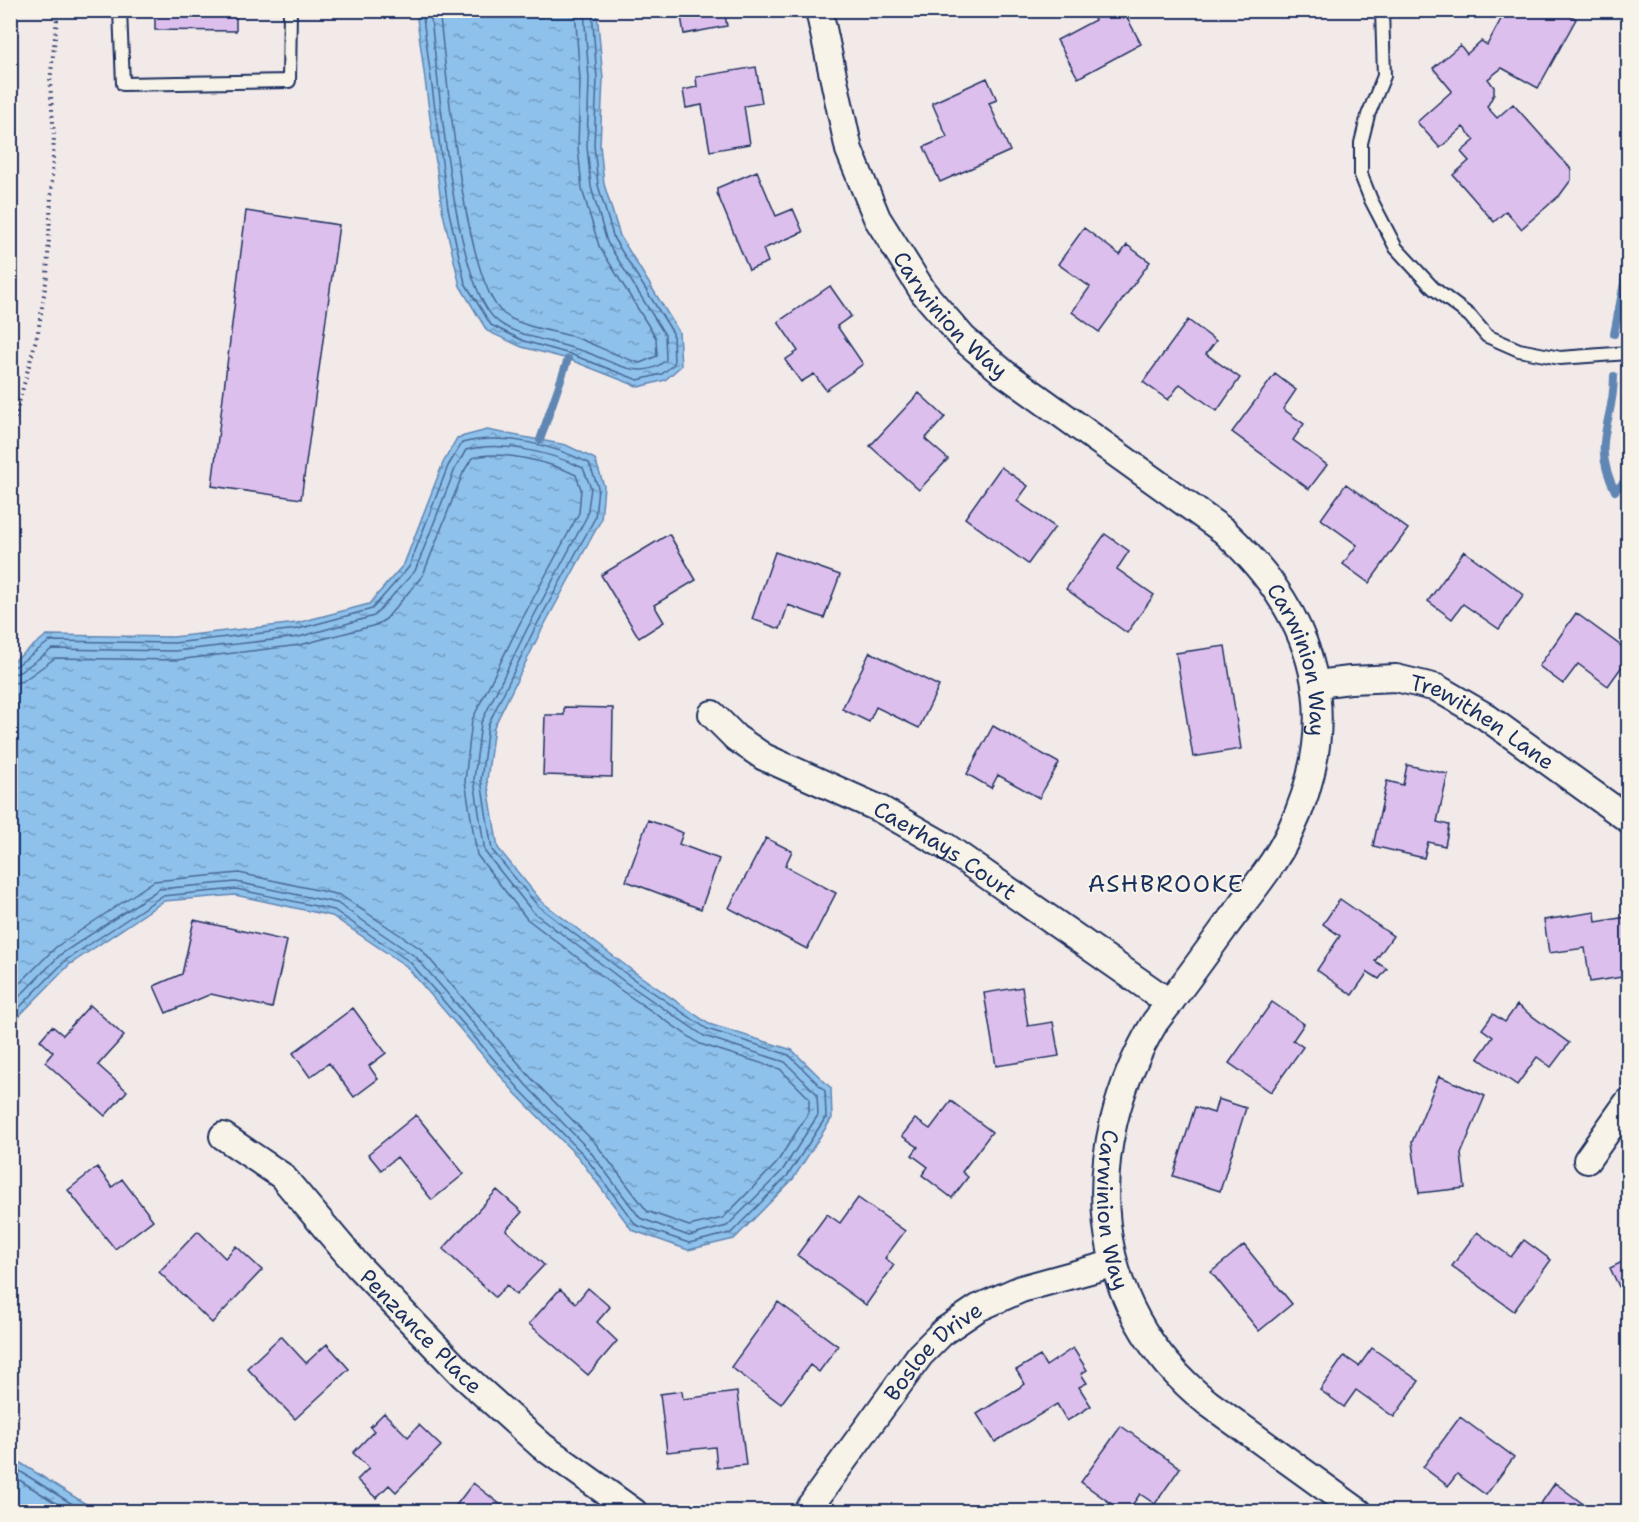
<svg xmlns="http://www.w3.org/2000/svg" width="1639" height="1522" font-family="'Shantell Sans',sans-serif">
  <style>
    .water { fill: url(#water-ripples); stroke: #6087b3; stroke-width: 1.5 }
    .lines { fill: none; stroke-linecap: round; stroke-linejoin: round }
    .shore { stroke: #496996; stroke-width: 1.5 }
    .stream { stroke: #6087b3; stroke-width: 8 }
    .building { fill: #ddbfed; stroke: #1b2f5e; stroke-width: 1.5 }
    .lane-casing { stroke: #1b2f5e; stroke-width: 16 }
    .street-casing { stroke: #1b2f5e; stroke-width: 30 }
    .path { stroke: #1b2f5e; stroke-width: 4; stroke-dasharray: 1.5 4.5; stroke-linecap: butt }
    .lane { stroke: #f7f3e8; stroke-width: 12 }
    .street { stroke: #f7f3e8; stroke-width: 26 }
    .labels { text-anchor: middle; stroke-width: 4.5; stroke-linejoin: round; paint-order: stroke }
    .street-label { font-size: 22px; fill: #1b2f5e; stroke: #f7f3e8 }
    .neighbourhood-label { font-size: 24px; letter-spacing: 1.5px; fill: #1b2f5e; stroke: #f7f3e8 }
  </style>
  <defs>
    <pattern id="water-ripples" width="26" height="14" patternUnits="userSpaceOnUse" patternTransform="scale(1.5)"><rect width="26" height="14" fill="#8ec1eb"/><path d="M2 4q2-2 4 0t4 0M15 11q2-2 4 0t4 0" fill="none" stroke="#739dc2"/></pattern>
  </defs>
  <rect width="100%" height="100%" fill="#f2e9e9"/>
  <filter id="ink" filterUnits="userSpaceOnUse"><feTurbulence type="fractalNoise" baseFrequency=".0167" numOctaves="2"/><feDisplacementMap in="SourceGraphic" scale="12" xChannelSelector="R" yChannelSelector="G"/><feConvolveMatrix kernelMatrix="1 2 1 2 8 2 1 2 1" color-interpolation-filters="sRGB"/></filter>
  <g filter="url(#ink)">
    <path class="water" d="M416 11H597L603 79 600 145 604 184 620 236 679 332 681 366 665 380 639 387 568 359 522 347 487 331 460 286 442 209Z
      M487 430 566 445 595 459 604 486 601 520 540 633 494 727 487 780 498 848 542 902 633 971 709 1024 792 1050 831 1088 832 1118 793 1179 734 1239 688 1250 632 1230 579 1158 516 1094 406 966 332 916 235 895 164 901 69 965 21 1014 11 1032V663L47 635 173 637 297 623 369 604 404 564 443 463 457 438Z
      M11 1457 97 1511H18L11 1495Z"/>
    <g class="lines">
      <path class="shore" d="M422 10 448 208 465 283 491 325 524 341 570 354 638 380 662 374 674 364 673 333 614 239 598 185 594 145 597 79 592 10
        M430 10C438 73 453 282 496 320 515 337 566 344 591 354 616 364 643 381 666 360L665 335 607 242 591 187 587 146 589 79 584 10
        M439 10C446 66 464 284 504 314 525 329 553 330 577 338 598 346 619 357 640 363L657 356 656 338 599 246 582 189 578 147 580 80 575 10
        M10 667 16 666 50 641 174 643 298 629 372 609 409 567 448 466 462 443C502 432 552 445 589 463L598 487 595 518 534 630 488 725 481 780 492 850 538 906 629 976 707 1029 789 1055 825 1091 826 1117 788 1175 731 1233 689 1243 636 1225 583 1154 520 1090 410 962 334 910 236 889 162 896 66 960 17 1010 10 1020
        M10 675 20 672 52 649 175 651 299 637 374 616 415 571 455 469 466 450C500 440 552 453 583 468L591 488 587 516 528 627 481 723 474 780 485 852 533 912 625 982 704 1036 785 1062 817 1094 818 1115 782 1171 727 1226 689 1236 640 1218 589 1150 526 1085 416 957 337 903 236 882 159 889 61 954 10 1006
        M10 684 23 681 55 658 176 660 300 645 376 625 386 619 423 575 463 473 472 458C499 449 550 462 576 475L581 489 579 513 520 623 472 720 465 781 477 855 527 919 619 989 700 1044 780 1069 809 1098V1112L776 1164 723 1218 689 1226 647 1211 596 1144 532 1079 421 949 340 895 239 873 154 881 56 947 10 993
        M10 1465 85 1512
        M10 1474 70 1512"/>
      <path class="stream" d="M1614 334 1628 262
        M1614 376C1614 425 1590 440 1615 491L1628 478
        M540 440 568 359"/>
    </g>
    <path class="building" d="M155 10H236V31L155 30Z
      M680 10H724L727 26 684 34Z
      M1089 10H1123L1141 44 1078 78 1057 40 1095 20Z
      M1506 10H1562L1576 19 1538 88 1502 68 1488 79 1494 87V94L1487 107 1497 118 1513 104 1571 169V180L1560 195 1521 229 1506 211 1494 222 1453 175 1469 161 1461 152 1475 140 1463 127 1440 148 1417 122 1452 91 1433 68 1460 45 1467 54 1481 41 1487 45Z
      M756 67 762 103 744 106 750 144 710 151 702 105 686 108 683 90 697 87 696 77Z
      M987 78 997 100 989 103 1010 151 940 182 924 147 947 137 932 103Z
      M757 171 776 216 793 209 803 232 763 249 768 262 749 270 717 193V188Z
      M246 211 339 225 301 499 212 486Z
      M1084 228 1120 255 1127 245 1150 262 1099 332 1072 312 1090 287 1058 264Z
      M830 286 851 316 837 326 863 364 826 390 814 374 801 382 785 360 798 351 778 322Z
      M1188 320 1216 341 1206 354 1240 378 1217 411 1180 384 1168 400 1143 382Z
      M1275 374 1296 390 1283 409 1304 424 1293 440 1327 465 1309 489 1232 432Z
      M919 393 945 417 925 439 948 459 919 490 870 446Z
      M1001 467 1028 486 1017 501 1055 527 1028 564 965 518Z
      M1346 484 1408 529 1369 583 1343 564 1357 545 1321 519Z
      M669 534 696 580 654 605 664 622 639 638 601 575Z
      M1105 534 1129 551 1117 569 1154 595 1127 633 1066 589Z
      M1464 551 1524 595 1499 629 1463 604 1452 619 1428 601Z
      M775 552 840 575 824 618 788 605 780 629 752 619Z
      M1576 613 1628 651V658L1608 686 1578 664 1563 684 1539 666Z
      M1225 646 1241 749 1193 757 1176 653Z
      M870 652 939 686 919 728 876 707 869 722 842 709Z
      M564 707 613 708 612 777 543 775 545 715H564Z
      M993 726 1059 763 1039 798 998 775 991 788 967 774Z
      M1407 765 1448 774 1437 822 1449 825 1445 846 1428 842 1424 858 1373 846 1387 781 1403 785Z
      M648 820 683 833 679 844 719 859 701 909 626 881Z
      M766 838 792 851 785 866 836 893 807 949 729 908Z
      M1340 899 1393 936 1375 961 1387 969 1379 979 1368 972 1352 995 1317 970 1340 936 1323 924Z
      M1595 912 1596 922 1627 917 1628 976 1590 982 1585 948 1549 953 1544 920Z
      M194 920 287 941 272 1008 211 994 166 1013 154 986 182 974Z
      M1022 987 1028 1026 1053 1022 1059 1056 996 1066 984 993Z
      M1272 1002 1304 1024 1293 1040 1303 1047 1271 1092 1229 1063Z
      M90 1005 124 1036 98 1065 127 1091 105 1116 45 1062 53 1052 40 1040 52 1026 63 1035Z
      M1517 1005 1569 1043 1551 1067 1537 1057 1517 1085 1478 1058 1493 1037 1482 1029 1493 1014 1505 1022Z
      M353 1008 386 1053 369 1066 378 1079 354 1097 329 1063 310 1077 293 1053Z
      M1439 1076 1485 1096 1461 1154 1465 1188 1419 1193 1412 1142Z
      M1218 1099 1246 1108 1220 1191 1173 1176 1195 1107 1214 1113Z
      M951 1101 992 1132 962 1172 968 1177 952 1198 922 1175 928 1167 912 1155 918 1147 902 1136 915 1119 930 1129Z
      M416 1115 464 1174 432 1200 397 1157 381 1170 368 1154Z
      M97 1167 112 1187 122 1179 153 1220 115 1249 68 1190Z
      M497 1190 522 1212 506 1230 544 1265 516 1295 507 1285 495 1297 443 1249Z
      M858 1198 905 1231 885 1258 894 1265 866 1305 797 1255 827 1214 840 1223Z
      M198 1231 225 1258 236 1246 262 1270 212 1323 159 1272Z
      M1477 1232 1511 1257 1524 1240 1551 1260 1514 1311 1452 1266Z
      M1244 1245 1292 1304 1259 1331 1211 1272Z
      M1628 1259V1305L1610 1268Z
      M588 1288 610 1307 597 1322 617 1341 588 1375 529 1324 560 1289 576 1303Z
      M778 1302 838 1346 819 1372 810 1365 781 1404 731 1367Z
      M281 1336 306 1363 327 1344 349 1369 295 1419 247 1368Z
      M1073 1348 1087 1370 1081 1374 1087 1383 1079 1387 1091 1406 1067 1421 1057 1404 995 1442 977 1414 1025 1384 1016 1370 1040 1356 1046 1366Z
      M1372 1348 1419 1381 1394 1417 1356 1390 1344 1407 1320 1390 1344 1356 1359 1366Z
      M682 1391 683 1399 737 1392 746 1465 717 1468 715 1447 667 1452 660 1394Z
      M384 1413 408 1437 419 1425 441 1446 396 1492 389 1485 376 1498 357 1480 369 1468 353 1453 374 1431 370 1427Z
      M1460 1417 1514 1457 1486 1495 1457 1474 1448 1486 1423 1467Z
      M1121 1426 1180 1468 1155 1504 1140 1494 1127 1512H1123L1081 1482Z
      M473 1483 510 1512H458L454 1508Z
      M1555 1483 1594 1512H1535Z"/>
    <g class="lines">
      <defs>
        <path id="lane" d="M120 10 123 84 289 81 290 10
          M1382 10 1384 76 1368 115 1361 143V175L1371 200 1396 248 1433 288 1470 316 1487 336 1519 350 1560 358 1628 353"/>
        <g id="street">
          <path id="s1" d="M819 10 849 150 877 218 924 293 964 339 1004 373 1224 531C1317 617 1345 717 1289 834 1273 867 1247 897 1225 927 1202 959 1179 991 1155 1022 1078 1150 1086 1306 1208 1403L1359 1512"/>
          <path id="s2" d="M1317 684 1350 680 1396 678 1437 688 1485 716 1628 819"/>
          <path id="s3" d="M712 714 736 738 764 757 880 809 945 846 1170 1003"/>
          <path id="s4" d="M223 1136 282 1176 358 1266 463 1375 542 1446 634 1512"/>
          <path d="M1587 1160 1628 1102"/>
          <path id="s5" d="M806 1512 920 1355 944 1331 978 1308 1021 1289 1112 1264"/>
        </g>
      </defs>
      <use href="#lane" class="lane-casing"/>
      <use href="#street" class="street-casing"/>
      <path class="path" d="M10 436 38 332 47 276 54 137 50 82 58 10"/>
      <use href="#lane" class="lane"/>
      <use href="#street" class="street"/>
    </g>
  </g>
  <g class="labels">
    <g class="street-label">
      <text dy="8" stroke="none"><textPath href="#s1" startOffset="339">Carwinion Way</textPath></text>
      <text dy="8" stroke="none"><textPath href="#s1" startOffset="843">Carwinion Way</textPath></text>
      <text dy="8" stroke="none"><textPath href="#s2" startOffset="177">Trewithen Lane</textPath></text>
      <text dy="8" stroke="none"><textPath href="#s3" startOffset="272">Caerhays Court</textPath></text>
      <text dy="8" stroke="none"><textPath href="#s1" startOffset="1454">Carwinion Way</textPath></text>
      <text dy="8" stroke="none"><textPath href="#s4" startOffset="280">Penzance Place</textPath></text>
      <text dy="8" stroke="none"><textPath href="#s5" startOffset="206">Bosloe Drive</textPath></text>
    </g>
    <g class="neighbourhood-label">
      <text x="1166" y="892">ASHBROOKE</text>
    </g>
  </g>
  <rect width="1639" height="1522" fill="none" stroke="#f7f3e8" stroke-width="36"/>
  <rect x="18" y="18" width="1603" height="1486" fill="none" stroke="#1b2f5e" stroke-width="2" filter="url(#ink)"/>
</svg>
